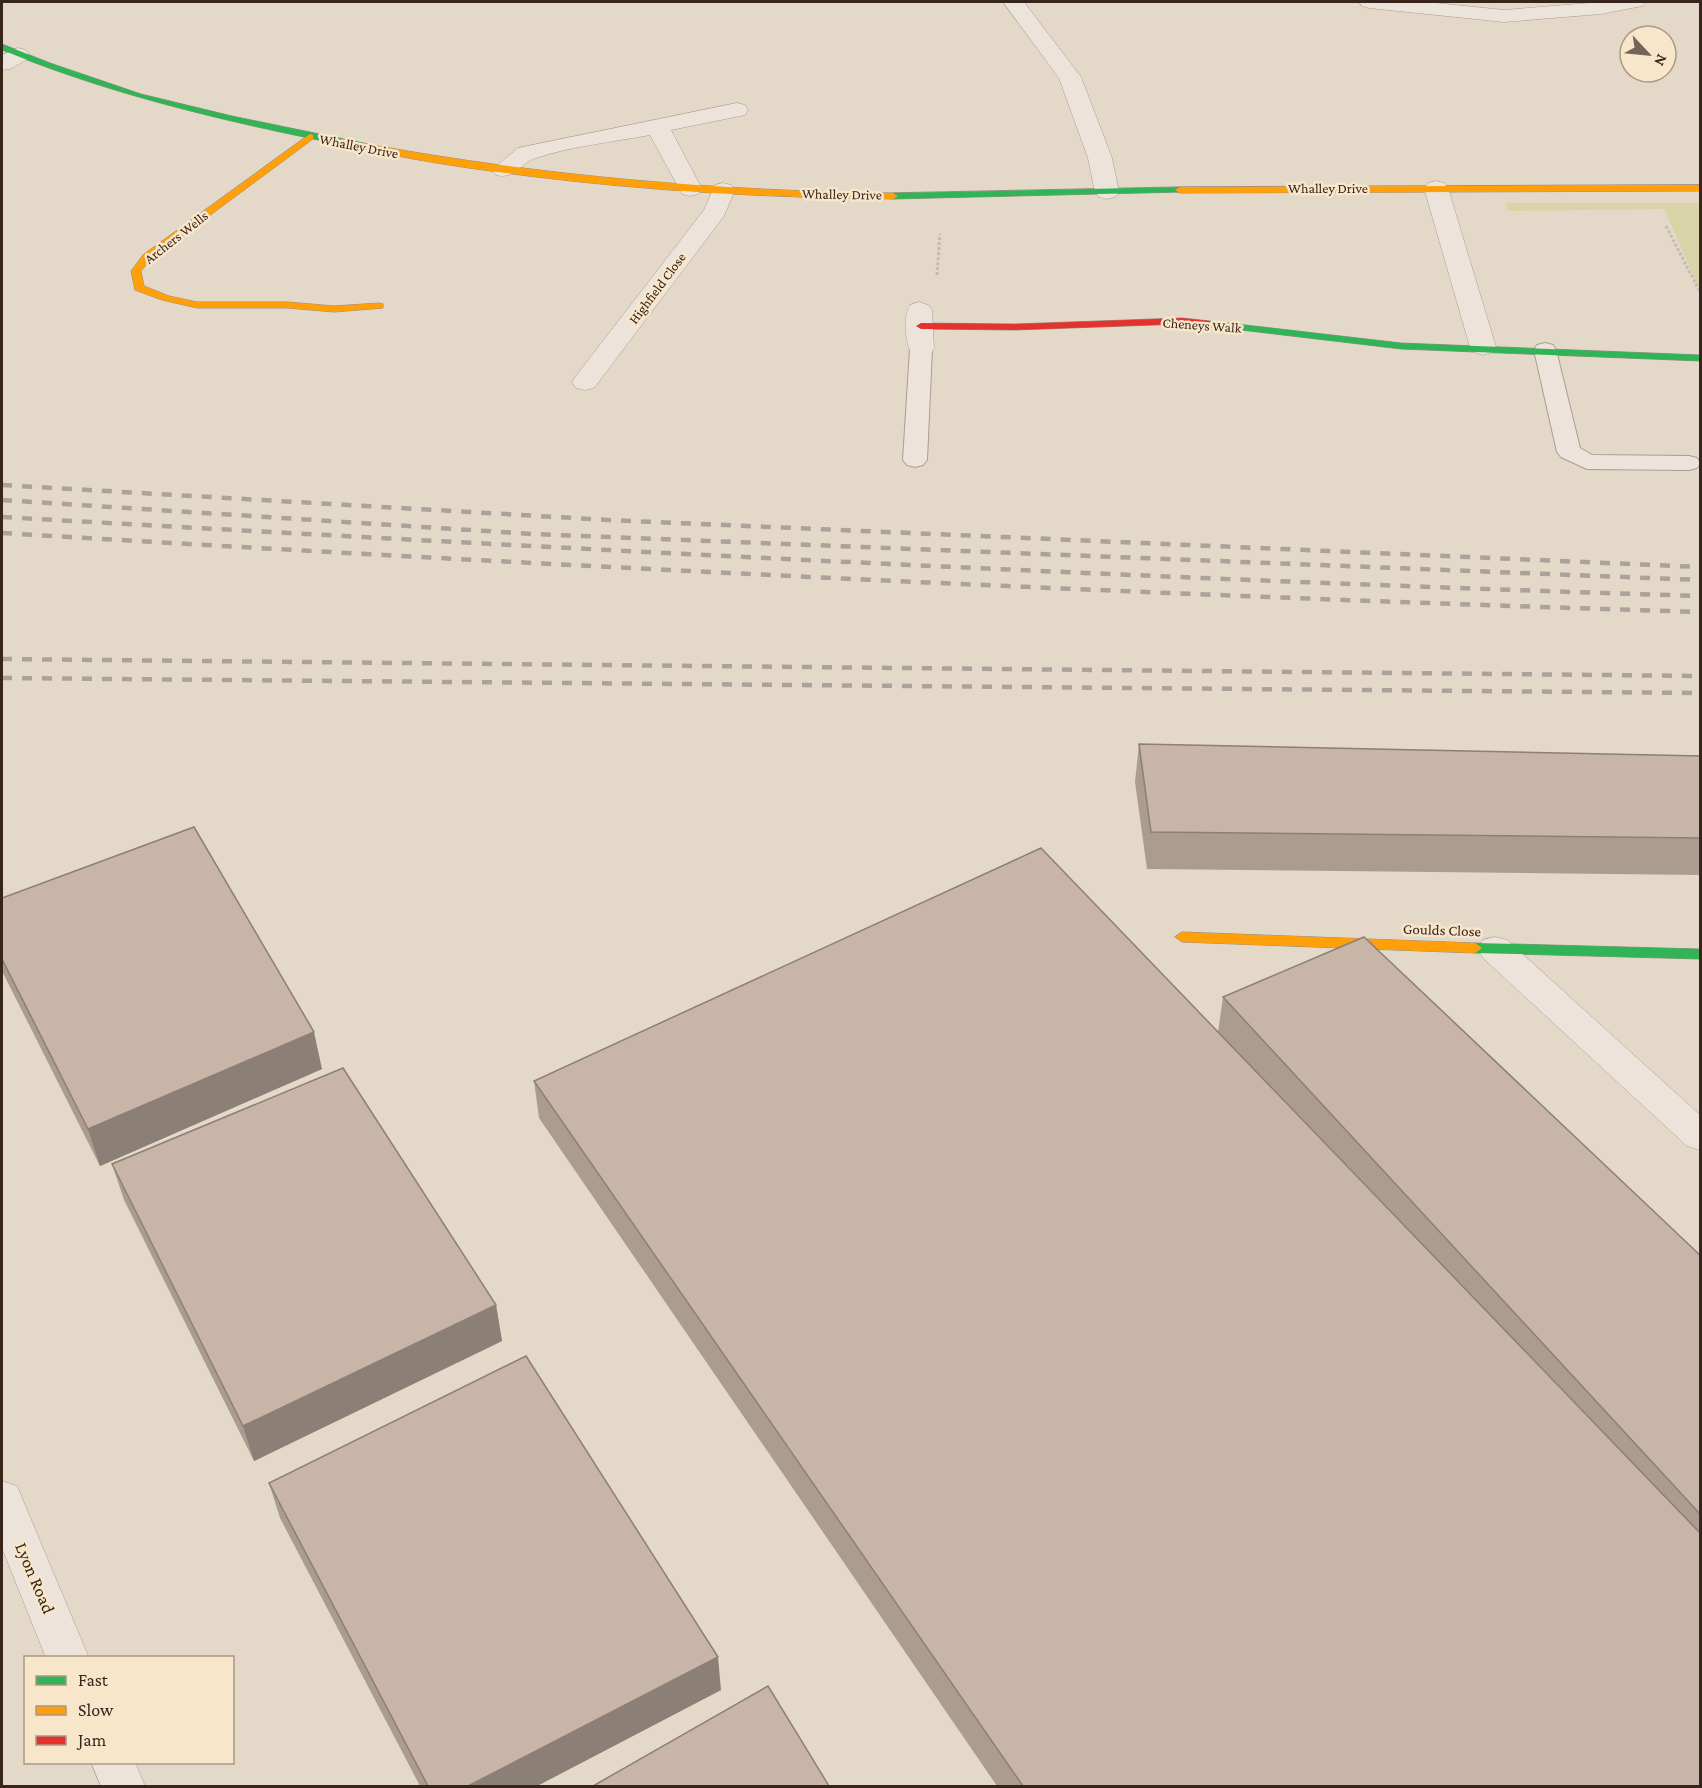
<svg xmlns="http://www.w3.org/2000/svg" width="1702" height="1788" font-family="'Crimson Pro',serif">
  <style>
    .green { fill: #d9d4a8 }
    .lines { fill: none; stroke-linecap: round; stroke-linejoin: round }
    .lane-casing { stroke: #a99d92; stroke-width: 2 }
    .street-casing { stroke: #a99d92; stroke-width: 1 }
    .fast-casing { stroke: #988d82; stroke-width: 1 }
    .slow-casing { stroke: #988d82; stroke-width: 1 }
    .jam-casing { stroke: #988d82; stroke-width: 1 }
    .path { stroke: #c4bbb1; stroke-width: 3; stroke-dasharray: 3 2; stroke-linecap: butt }
    .lane { fill: #ece4da; fill-rule: evenodd }
    .street { fill: #ece4da; fill-rule: evenodd }
    .fast { fill: #30b455; fill-rule: evenodd }
    .slow { fill: #ff9f0a; fill-rule: evenodd }
    .jam { fill: #e5322d; fill-rule: evenodd }
    .rail { stroke: #aaa39b; stroke-width: 4.5; stroke-dasharray: 10 10; stroke-linecap: butt }
    .wall { fill: #ac9c90 }
    .shaded-wall { fill: #8c7f76 }
    .building { fill: #c8b5a8; stroke: #8c7f76; stroke-width: 1.5 }
    .labels { text-anchor: middle; stroke-width: 5; stroke-linejoin: round; paint-order: stroke }
    .far-street-label { font-size: 14px; fill: #37241a; stroke: #f8e6cb }
    .street-label { font-size: 15px; fill: #37241a; stroke: #f8e6cb }
    .near-street-label { font-size: 18px; fill: #37241a; stroke: #f8e6cb }
  </style>
  <rect width="100%" height="100%" fill="#e4d8c8"/>
  <path class="green" d="M1506 203H1700V290L1664 209 1508 211Z"/>
  <g class="lines">
    <defs>
      <path id="lane" d="M921 342 929 344 932 349 927 460 923 465 915 467 907 465 903 460 910 349 913 344Z
        M1545 343 1553 345 1556 350 1580 448 1592 455 1689 456 1697 458 1700 463 1697 468 1689 470 1587 469 1561 457 1557 452 1534 350 1537 345Z"/>
      <path id="street" d="M1003 2H1024L1081 77 1112 158 1119 192 1115 197 1107 199 1099 197 1095 192 1088 158 1059 78Z
        M1359 2H1426L1504 10 1602 2H1646L1642 6 1601 14 1504 22 1369 8 1362 6Z
        M18 48 26 50 29 55 26 60 10 69 2 70V55Z
        M737 103 745 105 748 110 745 115 671 130 702 189 698 194 690 196 682 194 650 135C613 142 572 146 536 158 520 163 515 180 496 175L492 170 518 148Z
        M1436 181 1444 183 1448 188 1496 347 1492 352 1483 355 1474 352 1470 347 1424 188 1428 183Z
        M723 183 731 185 735 190 724 216 594 388 585 390 576 388 572 382 576 376 704 210 715 185Z
        M919 302 928 305 932 310 934 349 930 354 921 357 912 354C905 344 903 315 910 305Z
        M1495 937 1507 940 1700 1115V1150L1687 1146 1483 958 1478 949 1483 940Z
        M2 1481 17 1486 89 1658H46L2 1548Z
        M91 1762H135L145 1786H101Z"/>
      <path id="fast" d="M2 44 50 63 141 94 232 116 373 145 378 148 373 151C246 126 121 99 2 50Z
        M1180 187 1183 188V192L893 199 888 196 893 193Z
        M1228 323 1401 343 1700 355V361L1401 349 1224 328 1223 326Z
        M1475 943 1700 949V959L1475 953 1468 948Z"/>
      <path id="slow" d="M310 134 313 135V139L151 259 141 271 144 286 169 296 197 302H288L334 306 379 303 383 304V308L334 312 288 308H197L162 300 135 290 131 271 143 255Z
        M373 145C545 176 718 191 893 193L898 196 893 199C771 198 649 191 528 176 475 169 421 162 370 150V146Z
        M1700 185V191L1180 193 1175 190 1180 187Z
        M1182 932 1475 943 1482 948 1475 953 1182 942 1175 937Z"/>
      <path id="jam" d="M1182 318 1228 323 1233 326 1228 329 1182 324 1015 330 921 329 916 326 921 323 1015 324Z"/>
    </defs>
    <use href="#lane" class="lane-casing"/>
    <use href="#street" class="street-casing"/>
    <use href="#fast" class="fast-casing"/>
    <use href="#slow" class="slow-casing"/>
    <use href="#jam" class="jam-casing"/>
    <path class="path" d="M1666 226 1700 292
      M937 275 940 234"/>
    <use href="#lane" class="lane"/>
    <use href="#street" class="street"/>
    <use href="#fast" class="fast"/>
    <use href="#slow" class="slow"/>
    <use href="#jam" class="jam"/>
    <path class="rail" d="M2 485 608 520 1700 567
      M2 500 532 534 1700 580
      M2 517C568 549 1134 579 1700 596
      M2 533C568 567 1133 595 1700 612
      M2 659 1700 676
      M2 678 1700 693"/>
  </g>
  <path class="wall" d="M1139 744 1701 756V875L1147 869 1135 782Z
    M2 898 322 1069 100 1166 2 971Z
    M1223 997 1701 1256V1786H997L539 1118 534 1081 1218 1032Z
    M112 1164 496 1305 502 1341 254 1461 124 1200Z
    M269 1483 721 1690 537 1786H420L280 1518Z"/>
  <path class="shaded-wall" d="M314 1032 322 1069 100 1166 88 1129Z
    M496 1305 502 1341 254 1461 243 1426Z
    M718 1657 721 1690 537 1786H468Z"/>
  <path class="building" d="M1139 744 1701 756V838L1151 832Z
    M194 827 314 1032 88 1129 2 959V898Z
    M1041 848 1701 1534V1786H1023L534 1081Z
    M1364 937 1701 1256V1515L1223 997Z
    M343 1068 496 1305 243 1426 112 1164Z
    M526 1356 718 1657 468 1786H428L269 1483Z
    M768 1686 829 1786H593Z"/>
  <g class="labels">
    <g class="far-street-label">
      <text transform="translate(359 146) rotate(11)" y="5">Whalley Drive</text>
      <text x="1328" y="193">Whalley Drive</text>
      <text transform="translate(842 194) rotate(1)" y="5">Whalley Drive</text>
      <text transform="translate(176 237) rotate(-38)" y="5">Archers Wells</text>
      <text transform="translate(657 288) rotate(-53)" y="5">Highfield Close</text>
      <text transform="translate(1202 325) rotate(4)" y="5">Cheneys Walk</text>
    </g>
    <g class="street-label">
      <text transform="translate(1442 930) rotate(2)" y="5">Goulds Close</text>
    </g>
    <g class="near-street-label">
      <text transform="translate(35 1578) rotate(67)" y="6">Lyon Road</text>
    </g>
  </g>
  <rect width="1702" height="1788" fill="none" stroke="#37241a" stroke-width="6"/>
  <rect x="24" y="1656" width="210" height="108" fill="#f8e6cb" stroke="#ab9884" stroke-width="1.5"/>
  <rect x="36" y="1676" width="30" height="9" fill="#30b455" stroke="#ab9884" stroke-width="1.5"/>
  <text x="78" y="1686" font-size="18" fill="#37241a">Fast</text>
  <rect x="36" y="1706" width="30" height="9" fill="#ff9f0a" stroke="#ab9884" stroke-width="1.5"/>
  <text x="78" y="1716" font-size="18" fill="#37241a">Slow</text>
  <rect x="36" y="1736" width="30" height="9" fill="#e5322d" stroke="#ab9884" stroke-width="1.5"/>
  <text x="78" y="1746" font-size="18" fill="#37241a">Jam</text>
  <g transform="translate(1648 54) rotate(116)"><circle r="28" fill="#f8e6cb" stroke="#ab9884" stroke-width="1.5"/>
  <path d="M0-4.5L10 22L0 15L-10 22Z" fill="#746357"/>
  <text y="-9" font-size="16" font-weight="bold" text-anchor="middle" fill="#37241a">N</text>
  </g>
</svg>
